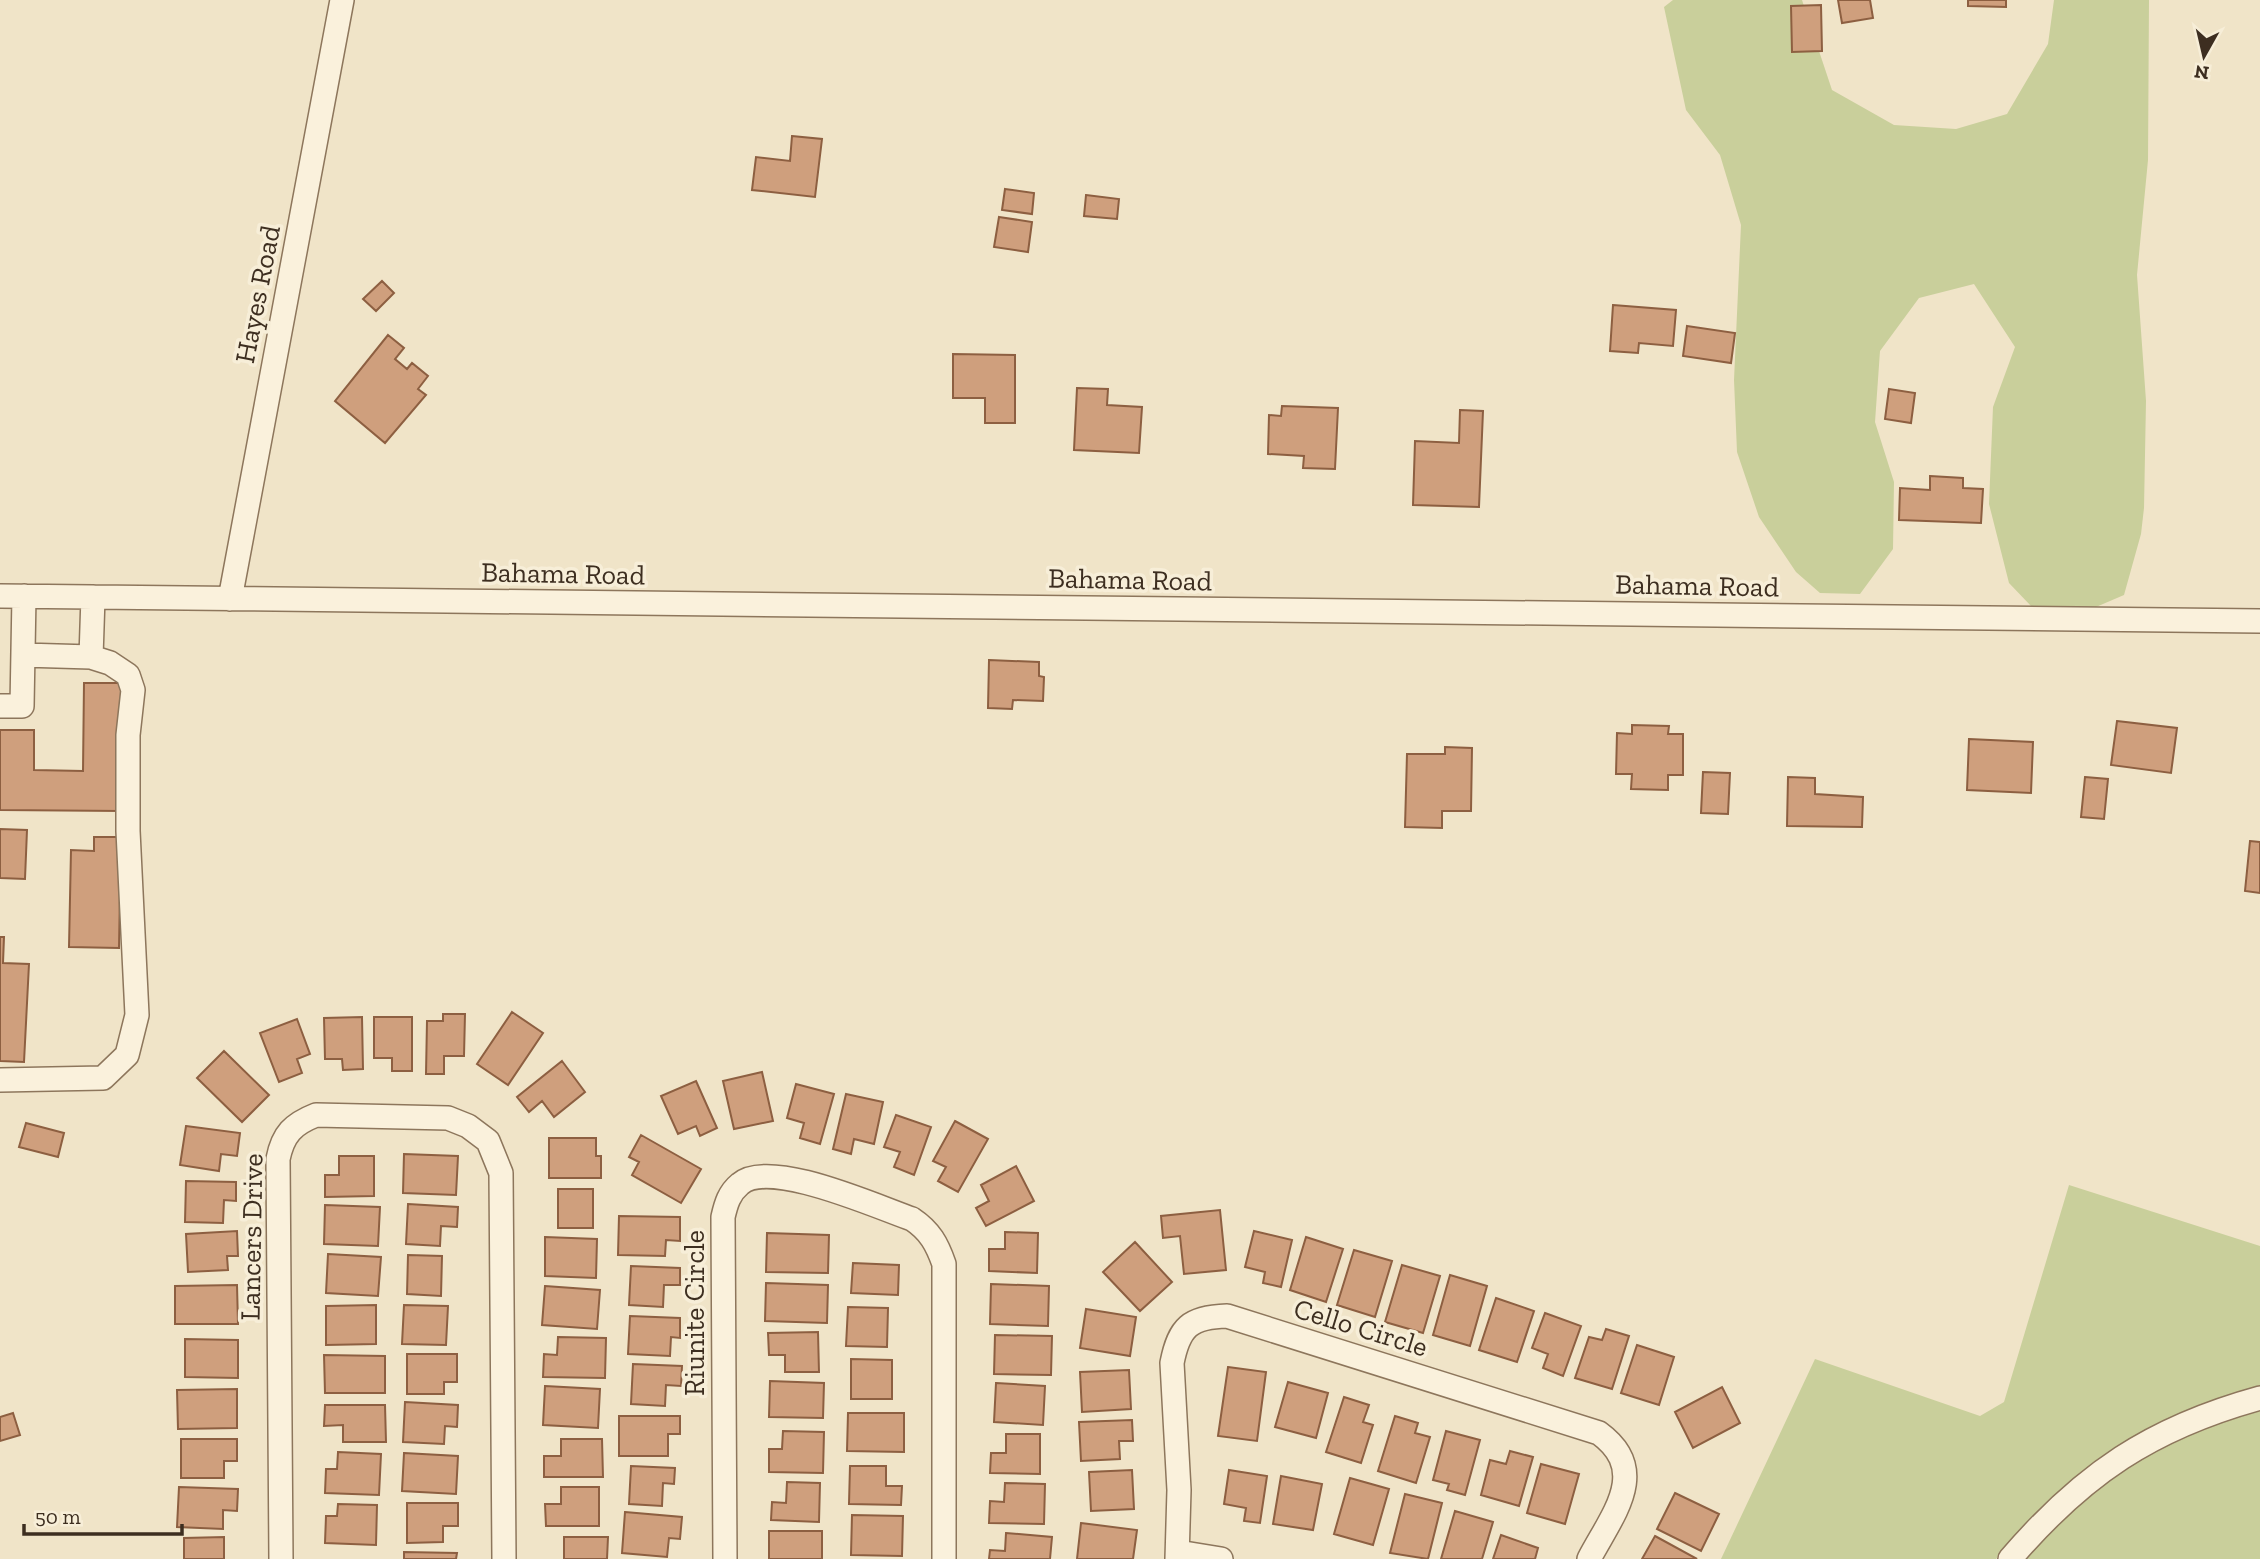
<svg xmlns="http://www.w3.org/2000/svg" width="2260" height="1559" font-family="'Zilla Slab',serif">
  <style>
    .green { fill: #c9cf9b }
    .building { fill: #cf9f7d; stroke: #8d5f41; stroke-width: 2 }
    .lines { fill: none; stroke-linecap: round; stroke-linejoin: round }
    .minor-casing { stroke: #8d765c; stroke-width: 26 }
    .minor { stroke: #faf1dc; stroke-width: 23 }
    .labels { text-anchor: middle; stroke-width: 7; stroke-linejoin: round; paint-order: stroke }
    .street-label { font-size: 28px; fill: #3d2e20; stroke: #f7eed8 }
  </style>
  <rect width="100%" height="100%" fill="#f0e4c8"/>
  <path class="green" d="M1673 0H1802L1832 90 1894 125 1956 129 2007 114 2048 44 2054 0H2149L2148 160 2137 275 2146 401 2144 508 2141 534 2124 595 2096 607 2031 606 2009 583 1989 504 1993 407 2015 347 1974 284 1919 298 1880 351 1875 422 1894 482 1893 549 1860 594 1820 593 1796 572 1759 517 1737 452 1734 380 1741 225 1720 155 1686 110 1664 7Z
    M2069 1185 2260 1246V1386C2139 1420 2076 1464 1996 1559H1721L1815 1359 1980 1416 2004 1402Z
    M2260 1411V1559H2025C2091 1482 2162 1438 2260 1411Z"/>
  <path class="building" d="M1838 0H1870L1873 18 1842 23Z
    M1968 0H2006V7L1968 6Z
    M1821 5 1822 51 1792 52 1791 6Z
    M792 136 822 139 815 197 752 190 756 157 790 161Z
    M1005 189 1034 193 1032 214 1002 210Z
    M1086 195 1119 199 1117 219 1084 216Z
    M999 217 1032 222 1028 252 994 247Z
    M382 281 394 293 376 311 363 299Z
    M1613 305 1676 310 1673 346 1639 343 1638 353 1610 351Z
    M1687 326 1735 333 1731 363 1683 356Z
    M388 335 404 348 395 359 407 369 412 363 428 376 418 389 426 395 385 443 335 401Z
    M953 354 1015 355V423H985V398H953Z
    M1077 388 1108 389 1107 405 1142 407 1139 453 1074 450Z
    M1889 389 1915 393 1911 423 1885 419Z
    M1282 406 1338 408 1335 469 1303 468 1304 456 1268 454 1269 415 1281 416Z
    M1460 410 1483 411 1479 507 1413 505 1415 441 1459 443Z
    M1930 476 1963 478V488L1983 489 1981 523 1899 520 1900 488 1930 490Z
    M989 660 1039 662V676L1044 677 1043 701 1013 700 1012 709 988 708Z
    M84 683H123L121 811 0 810V730H34V770L83 771Z
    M2117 721 2177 728 2171 773 2111 765Z
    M1632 725 1669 726 1668 734H1683V775H1668V790L1631 789 1632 774H1616L1617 733 1632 734Z
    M1969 739 2033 742 2031 793 1967 790Z
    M1445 747 1472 748 1471 811H1442V828L1405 827 1407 754H1445Z
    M1703 772 1730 773 1728 814 1701 813Z
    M1788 777 1815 778V794L1863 797 1862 827 1787 826Z
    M2085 777 2108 779 2104 819 2081 817Z
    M0 829 27 830 25 879 0 878Z
    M94 837H121L119 948 69 947 71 850 94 851Z
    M2250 841 2260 842V893L2245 891Z
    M0 937H4L3 963 29 964 24 1062 0 1061Z
    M512 1012 543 1033 508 1085 477 1064Z
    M443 1014H465L464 1056H444V1074H426L427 1021H443Z
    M362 1017 363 1069 343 1070 342 1059H325L324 1018Z
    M374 1017H412V1071H392V1058H374Z
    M297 1019 310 1054 297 1059 302 1073 279 1082 260 1033Z
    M224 1051 269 1095 242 1122 197 1078Z
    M562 1061 585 1092 554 1117 542 1101 529 1112 517 1097Z
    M762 1072 773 1121 734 1129 723 1081Z
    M696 1081 717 1128 700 1136 696 1126 678 1134 661 1096Z
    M796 1084 834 1094 820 1144 800 1138 804 1123 787 1118Z
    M846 1094 883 1102 874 1144 854 1139 851 1154 833 1149Z
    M896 1115 931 1127 914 1175 894 1167 900 1152 884 1147Z
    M955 1121 988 1139 958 1192 938 1181 946 1167 933 1161Z
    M26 1123 64 1133 58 1157 19 1147Z
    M186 1126 240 1133 237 1156 221 1154 219 1171 180 1165Z
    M641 1135 701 1169 681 1203 632 1175 639 1162 629 1157Z
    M549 1138H596V1156H601V1178H549Z
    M404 1154 458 1156 456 1195 403 1193Z
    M339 1156H374V1196L325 1197V1175H339Z
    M1016 1166 1034 1201 986 1226 976 1208 989 1201 981 1185Z
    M186 1181 236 1182V1201L224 1200 223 1223 185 1222Z
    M558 1189H593V1228H558Z
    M408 1204 458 1207 457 1227 441 1226 440 1246 406 1244Z
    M325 1205 380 1207 378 1246 324 1244Z
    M1220 1210 1226 1270 1184 1274 1180 1236 1163 1238 1161 1216Z
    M619 1216 680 1217V1241L666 1240 665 1256 618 1255Z
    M237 1231 238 1256H227L228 1270 188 1272 186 1234Z
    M1254 1231 1292 1240 1281 1287 1263 1283 1265 1272 1245 1267Z
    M1005 1232 1038 1233 1037 1273 989 1271V1249H1005Z
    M767 1233 829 1235 828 1273 766 1272Z
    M545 1237 597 1239 596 1278 545 1276Z
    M1306 1237 1343 1249 1326 1302 1290 1290Z
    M1135 1242 1172 1282 1140 1311 1103 1272Z
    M1354 1250 1392 1261 1375 1317 1337 1305Z
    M328 1254 381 1257 378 1296 326 1293Z
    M408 1255 442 1256 441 1296 407 1294Z
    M853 1263 899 1265 898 1295 851 1293Z
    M1402 1265 1440 1276 1423 1333 1385 1322Z
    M631 1266 680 1268V1285H664L663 1307 629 1305Z
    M1450 1275 1487 1286 1470 1346 1433 1335Z
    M766 1283 828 1285 827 1323 765 1321Z
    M991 1284 1049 1286 1048 1326 990 1324Z
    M237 1285 238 1324H175V1286Z
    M545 1286 600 1290 597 1329 542 1325Z
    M1496 1298 1534 1311 1517 1362 1479 1350Z
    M376 1305V1344L326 1345V1306Z
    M404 1305 448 1306 446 1345 402 1344Z
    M848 1307 888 1308 887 1347 846 1346Z
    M1086 1309 1136 1317 1130 1356 1080 1348Z
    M1545 1313 1581 1326 1563 1376 1543 1368 1548 1354 1532 1348Z
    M630 1316 680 1318V1338L671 1337 670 1356 628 1354Z
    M1606 1329 1629 1336 1612 1389 1575 1378 1589 1337 1602 1340Z
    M818 1332 819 1372H785V1355H769L768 1333Z
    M995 1335 1052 1336 1051 1375 994 1374Z
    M558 1337 606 1338 605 1378 543 1377 544 1354 557 1355Z
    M185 1339 238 1340V1378L185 1377Z
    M1637 1345 1674 1357 1659 1405 1621 1393Z
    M407 1354H457V1382H444V1394H407Z
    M324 1355 385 1356V1393H325Z
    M851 1359 892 1360V1399H851Z
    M633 1364 682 1366 681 1386 666 1385 665 1406 631 1404Z
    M1228 1367 1266 1372 1257 1441 1218 1436Z
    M1129 1370 1131 1409 1082 1412 1080 1372Z
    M770 1381 824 1383 823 1418 769 1417Z
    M1288 1382 1328 1393 1316 1438 1275 1427Z
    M996 1383 1045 1386 1043 1425 994 1422Z
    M545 1386 600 1389 598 1428 543 1425Z
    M1722 1387 1740 1423 1693 1448 1675 1412Z
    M237 1389V1428L178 1429 177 1390Z
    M1344 1397 1369 1405 1363 1422 1373 1425 1361 1463 1326 1452Z
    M405 1402 458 1405 457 1427 445 1426 444 1444 403 1442Z
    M325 1405H385L386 1442H343V1425L324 1426Z
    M13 1413 20 1435 0 1441V1417Z
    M848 1413H904V1452L847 1451Z
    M619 1416H680V1434H668V1456H619Z
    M1395 1416 1418 1423 1415 1433 1430 1437 1416 1483 1378 1471Z
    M1132 1420 1133 1441H1119L1120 1459 1081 1461 1079 1422Z
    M783 1431 824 1432 823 1473 769 1472V1449H782Z
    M1446 1431 1480 1440 1465 1495 1447 1490 1449 1484 1433 1480Z
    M1006 1434H1040V1474L990 1473 991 1453H1006Z
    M181 1439H237V1461H224V1478H181Z
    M561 1439H602L603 1477H544V1456H561Z
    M1510 1451 1533 1457 1519 1506 1481 1495 1490 1460 1506 1464Z
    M338 1452 381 1454 379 1495 325 1493 326 1469H337Z
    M404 1453 458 1456 456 1494 402 1491Z
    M1541 1464 1579 1474 1565 1524 1527 1513Z
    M631 1466 675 1468 674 1484 663 1483 662 1506 629 1504Z
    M850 1466H886V1486H902L901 1505 849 1504Z
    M1132 1470 1134 1509 1091 1511 1089 1472Z
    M1229 1470 1267 1476 1260 1523 1244 1521 1246 1508 1224 1504Z
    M1281 1476 1322 1484 1313 1530 1273 1524Z
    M1350 1478 1389 1489 1373 1545 1334 1534Z
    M787 1482 820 1483 819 1522 771 1520 772 1502 786 1503Z
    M1005 1483 1045 1484 1044 1524 989 1523 990 1501 1004 1502Z
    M179 1487 238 1489 237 1511 223 1510V1529L177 1527Z
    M561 1487H599V1526H546L545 1504H561Z
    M1675 1493 1719 1514 1701 1551 1657 1529Z
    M1405 1494 1442 1503 1428 1559 1390 1553Z
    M407 1503H458V1526H443V1542L407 1543Z
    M338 1504 377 1505 376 1545 325 1543 326 1516H337Z
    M1455 1511 1493 1522 1482 1559H1441Z
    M625 1512 682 1517 680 1539 669 1538 667 1557 622 1553Z
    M852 1515 903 1516 902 1556 851 1555Z
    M1081 1523 1137 1530 1133 1559H1077Z
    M769 1531H822V1559H769Z
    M1006 1533 1052 1537 1050 1559H989L990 1550 1005 1551Z
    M1501 1535 1538 1548 1535 1559H1493Z
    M1655 1536 1697 1559H1642Z
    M224 1537V1559H184V1538Z
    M564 1537H608L607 1559H564Z
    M404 1552 457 1553 456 1559H404Z"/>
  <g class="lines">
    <defs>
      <path id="minor" d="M0 596 2260 621
        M230 599 342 0
        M23 655 91 657 93 597
        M0 706H22L24 596
        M0 1080 103 1078 127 1055 137 1015 128 831V735L133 690 128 675 110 663 91 657
        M1178 1552 1221 1559
        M281 1559 278 1159C283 1134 293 1124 316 1115L448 1118 468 1126 488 1141 501 1173 504 1559
        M725 1559 723 1217C726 1204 729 1193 740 1184 769 1158 877 1207 912 1219 930 1231 937 1244 944 1264V1559
        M1177 1559 1179 1490 1172 1363C1179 1327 1190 1317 1227 1316L1599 1433C1651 1471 1612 1515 1589 1559
        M2010 1559C2083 1474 2151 1428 2260 1398"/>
    </defs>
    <use href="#minor" class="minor-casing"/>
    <use href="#minor" class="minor"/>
  </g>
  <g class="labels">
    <g class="street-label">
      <text transform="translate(257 294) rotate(-79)" y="10">Hayes Road</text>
      <text transform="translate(563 573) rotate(1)" y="10">Bahama Road</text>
      <text transform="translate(1130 579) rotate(1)" y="10">Bahama Road</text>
      <text transform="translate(1697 585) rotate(1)" y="10">Bahama Road</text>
      <text transform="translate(251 1237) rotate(-89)" y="10">Lancers Drive</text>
      <text transform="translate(694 1313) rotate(-90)" y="10">Riunite Circle</text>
      <text transform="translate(1361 1327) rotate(17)" y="10">Cello Circle</text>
    </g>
  </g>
  <g transform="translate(2204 56) rotate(188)" stroke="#f7eed8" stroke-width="5" paint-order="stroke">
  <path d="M0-5L12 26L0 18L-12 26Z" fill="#3d2e20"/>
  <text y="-10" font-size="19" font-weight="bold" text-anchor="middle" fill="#3d2e20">N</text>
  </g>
  <path d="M24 1524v10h158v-10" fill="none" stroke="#3d2e20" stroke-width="3.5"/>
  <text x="35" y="1524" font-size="21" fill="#3d2e20" stroke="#f7eed8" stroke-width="5" paint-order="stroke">50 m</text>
</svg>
